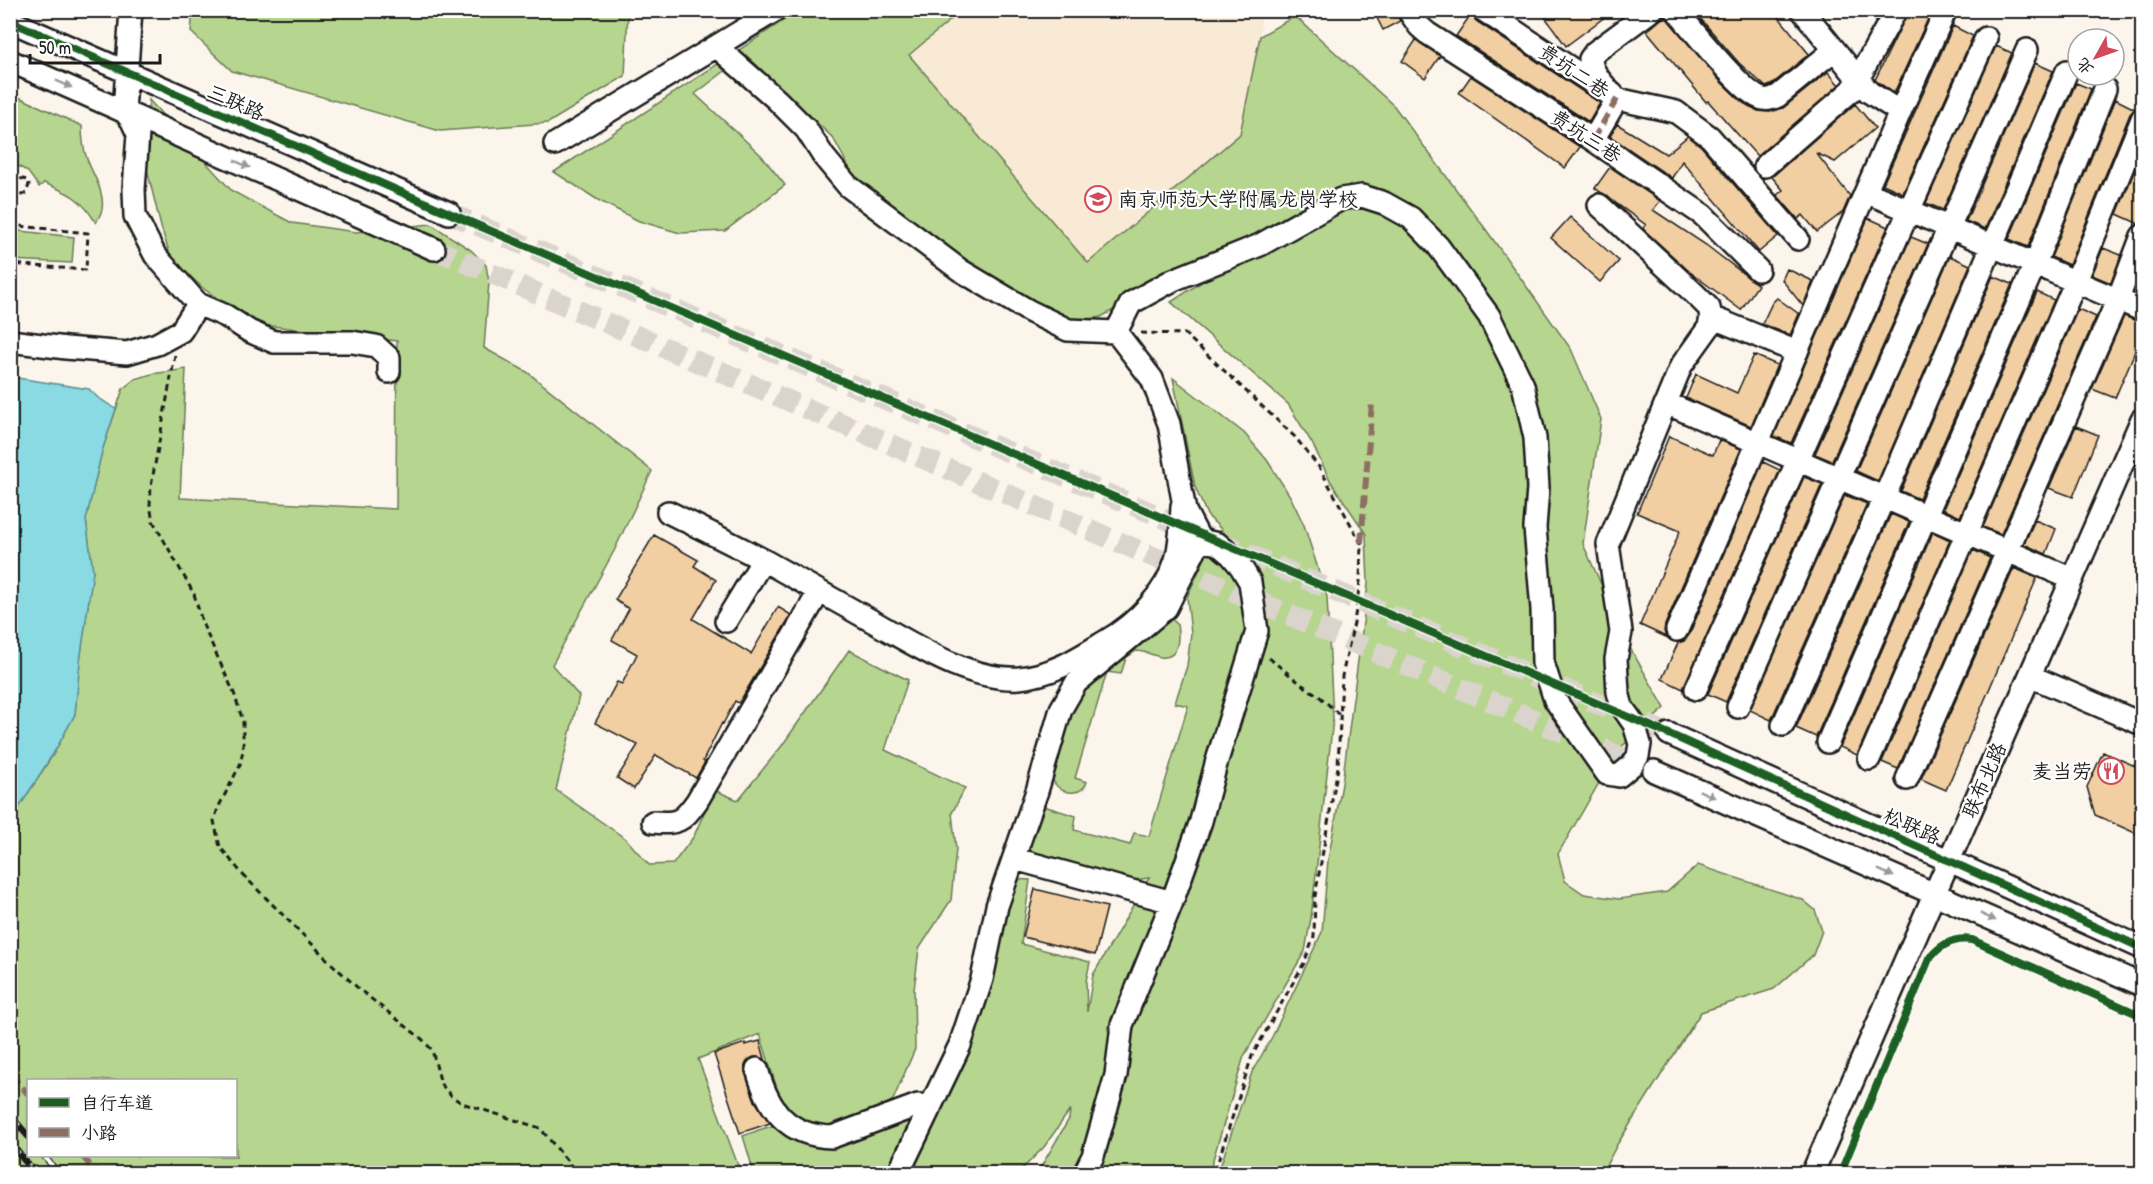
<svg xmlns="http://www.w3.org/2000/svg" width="2153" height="1184" font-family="'Patrick Hand','LXGW WenKai TC',sans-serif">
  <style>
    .built { fill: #f9ead6 }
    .green { fill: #b6d68f; stroke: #697956; stroke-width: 1.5; fill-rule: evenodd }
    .water { fill: #89dae2; stroke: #5d8e93; stroke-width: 1.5 }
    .building { fill: #f1cfa2; stroke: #1c1c1c; stroke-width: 1.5 }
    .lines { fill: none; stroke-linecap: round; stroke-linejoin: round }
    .minor-tunnel { stroke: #dad4cd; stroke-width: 21; stroke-dasharray: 21 10; stroke-linecap: butt }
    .minor-casing { stroke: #1c1c1c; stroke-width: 26 }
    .path { stroke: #1c1c1c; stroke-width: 3; stroke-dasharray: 6 4.5; stroke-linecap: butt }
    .minor { stroke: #fff; stroke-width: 21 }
    .rail-casing { stroke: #1c1c1c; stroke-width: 7 }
    .rail { stroke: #fff; stroke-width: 4.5; stroke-dasharray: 14; stroke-linecap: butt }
    .quiet { stroke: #8d6e63; stroke-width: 6; stroke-dasharray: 12 6; stroke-linecap: butt }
    .cycleway-casing { stroke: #fff; stroke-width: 11 }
    .cycleway { stroke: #1b5e20; stroke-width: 8 }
    .oneway { fill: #999 }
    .labels { text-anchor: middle; stroke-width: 4.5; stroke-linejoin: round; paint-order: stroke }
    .street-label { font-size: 20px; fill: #1c1c1c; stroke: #fff }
    .poi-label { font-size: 20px; fill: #1c1c1c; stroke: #fff; text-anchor: start }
  </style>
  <rect width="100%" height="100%" fill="#fcf5ec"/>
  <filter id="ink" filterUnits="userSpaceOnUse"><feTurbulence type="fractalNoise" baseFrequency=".0167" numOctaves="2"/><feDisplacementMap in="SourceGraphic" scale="12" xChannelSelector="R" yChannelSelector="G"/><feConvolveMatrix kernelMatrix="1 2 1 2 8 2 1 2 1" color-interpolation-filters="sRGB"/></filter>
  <g filter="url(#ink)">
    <path class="built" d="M961 11H1262L1260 36 1240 134 1088 263 909 54Z"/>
    <path class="green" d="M193 10 628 11 625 76 548 123 440 131 232 71 191 32Z
      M798 11H961L909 55 1088 263 1240 134 1260 36 1295 16 1394 106 1487 231 1571 349 1601 419 1583 544 1630 648 1665 708 1618 750 1558 854 1565 881 1584 894 1619 899 1667 892 1698 865 1803 900 1815 910 1822 931 1813 955 1774 989 1701 1012 1618 1143 1602 1173H1218L1252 1072 1272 1037 1322 932 1328 860 1342 784 1368 584 1366 534 1331 482 1312 443 1288 404 1171 302 1240 257 1128 302 1101 317 1078 321 1047 311 1006 289 926 232 854 176 833 138 746 55 695 94 761 155 785 185 725 231 680 233 639 221 598 200 554 172Z
      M10 93 82 126C82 138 83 148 87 159 93 175 105 192 102 209 101 214 98 219 96 223 82 199 70 193 44 183L39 187 28 172 11 161Z
      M149 100 232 191 292 223 356 232 431 224 471 250 486 265 489 282 484 348 527 372 652 471 614 551 552 665 579 696 556 790 626 839 649 865 673 864 694 836 714 790 738 800 781 747 849 650 908 680 885 750 965 788 952 813 956 849 951 900 919 949 914 990 915 1049 893 1100 870 1115 841 1126 814 1124 794 1116 783 1108 760 1034 698 1059 741 1173 11 1174V820L54 753 75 714 80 661 93 571 86 520 102 451 123 389 135 379 152 374 186 369 180 498 396 509 397 341 255 324 204 289 171 258 161 227 144 157ZM28 1080H236V1156H28Z
      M11 230 74 237 72 263 11 260Z
      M1173 378 1244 433 1267 460 1290 496 1304 525 1327 597 1333 719 1311 918 1305 951 1244 1056 1209 1173H1034L1041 1167 1069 1119 1070 1110 1044 1147 1018 1173 901 1174 1012 879 1030 880 1021 944 1090 962 1086 981 1087 1012 1093 975 1149 878 1134 880 1042 858 1028 848 1039 808 1047 807 1076 816 1074 830 1130 845 1134 833 1149 836 1188 706 1175 703 1187 666 1191 633 1187 597 1217 532 1222 530 1207 515 1195 487Z
      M1168 615 1177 624C1179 637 1180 660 1160 657 1152 655 1145 651 1136 651L1126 658 1121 674 1107 672 1075 778 1087 782C1083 794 1067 795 1058 787 1055 785 1052 779 1049 775L1075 691Z
      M909 1115 913 1121 884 1173H754L743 1136C778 1123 775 1122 808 1140Z"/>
    <path class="water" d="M11 377 89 389 97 397 116 409 102 451 86 520 93 571 80 661 75 714 56 749 11 820Z"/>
    <path class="building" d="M1373 10H1395L1400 21 1383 30Z
      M1540 10H1614L1566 46Z
      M1693 10H1773L1809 54 1771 85 1766 87 1739 63Z
      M1909 10H1932L1894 93 1875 80Z
      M1471 14 1476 21 1600 103 1589 122 1456 36Z
      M1665 16 1720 81 1743 103 1758 111 1770 112 1783 108 1828 72 1839 85 1757 156 1708 101 1706 102 1647 31Z
      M1953 26 1973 36 1903 193 1883 184Z
      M1416 40 1440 56 1425 78 1402 61Z
      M1996 46 2012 53 1943 210 1926 203Z
      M2035 63 2053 71 1985 229 1966 221Z
      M1471 76 1580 147 1565 168 1459 93Z
      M2076 83 2091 89 2028 247 2009 239Z
      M2115 99 2135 109 2130 114 2069 265 2051 257Z
      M1855 104 1875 128 1835 162 1816 153 1850 196 1843 212 1817 232 1803 215 1798 219 1777 195 1783 190 1772 177Z
      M1617 124 1666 154 1688 136 1701 146 1778 236 1759 252 1682 161 1672 178 1610 136Z
      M2142 152V216L2139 224 2117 214Z
      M1610 167 1660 201 1653 210 1706 245 1758 285 1741 310 1690 272 1643 229 1646 225 1595 188Z
      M1570 217 1619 261 1600 282 1551 238Z
      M1868 218 1888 227 1791 443 1774 436Z
      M1911 237 1928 244 1832 461 1815 454Z
      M2103 248 2121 255 2111 283 2092 275Z
      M1950 256 1970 265 1878 481 1856 471Z
      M1787 269 1813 281 1803 306 1782 280Z
      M2142 271V296L2134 293Z
      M1993 276 2012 284 1919 499 1901 491Z
      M2037 292 2054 300 1960 517 1943 509Z
      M1777 298 1799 314 1790 335 1762 324 1772 303Z
      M2078 309 2096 317 2001 534 1983 527Z
      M2124 316 2142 323V335L2115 398 2092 389Z
      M1754 355 1777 365 1751 426 1686 398 1696 374 1737 393Z
      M2076 426 2098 435 2073 497 2049 488Z
      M1669 436 1713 455 1719 440 1741 449 1665 625 1664 631 1666 637 1640 625 1680 531 1637 513Z
      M1763 462 1780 470 1683 689 1662 679 1678 643 1684 641 1689 635Z
      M1804 477 1822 484 1726 702 1708 694Z
      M1845 495 1867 504 1771 720 1750 710Z
      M1891 514 1909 522 1816 737 1796 728Z
      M2035 520 2056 529 2046 554 2024 544Z
      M1933 532 1950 540 1857 755 1840 747Z
      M654 535 698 560 694 566 716 580 693 619 751 654 778 607 791 615 739 703 735 701 723 724 722 723 703 761 705 762 696 778 656 755 634 789 617 778 638 745 595 723 617 682 622 684 637 654 612 640 629 609 615 600Z
      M1973 550 1990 558 1898 769 1882 762Z
      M2014 568 2037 578 1946 790 1921 779Z
      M2103 752 2142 769V836L2095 815 2087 787Z
      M1035 889 1107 907 1095 955 1023 937Z
      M760 1041 765 1059 754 1057 748 1060 745 1066V1072L755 1101 770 1123 740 1133 714 1054 745 1043V1045Z"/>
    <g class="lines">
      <path class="minor-tunnel" d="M449 213 1669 734
        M434 249 1649 769"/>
      <defs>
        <path id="minor" d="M131 10 124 111 132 121 138 134 134 189 135 216 155 255 198 304 226 316 249 331 274 342H352L376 346 389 358V372
          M1408 10 1419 26 1427 33 1593 140 1703 215 1758 270
          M1483 10 1617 99 1676 112 1710 137 1798 239
          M1676 10C1692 29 1741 91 1760 98 1766 101 1772 99 1778 96L1834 50
          M1802 10 1869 92 1900 112
          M10 21 449 213
          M717 47 777 100 806 129 824 157 848 186 960 270 1029 311 1068 330 1116 332 1152 379 1169 424 1185 511 1200 540 1218 544 1231 555 1241 567 1250 582 1257 631 1216 764 1201 821 1172 902 1122 1025 1116 1075 1093 1156 1084 1174
          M10 61 434 249
          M1593 140 1617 99C1605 86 1594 77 1590 59L1595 52 1652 10
          M555 144 776 10
          M1765 166 1852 90 1896 10
          M1866 192 2142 310
          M1711 317 1797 352
          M1116 332 1131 303 1173 280 1260 245 1341 199 1362 196 1384 203 1411 218 1438 246 1489 316 1523 385 1535 438 1538 488 1535 528 1542 609 1543 663 1555 700 1607 774 1619 776 1632 765 1638 756 1640 744 1634 724 1622 707 1618 692 1616 659 1621 632 1608 544 1681 366 1709 327 1711 317 1709 308 1695 294 1599 205
          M10 341 66 348 127 353 157 344 181 331 198 304
          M1666 403 2072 579
          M668 512C700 528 733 544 765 561 801 581 837 601 872 621 915 645 969 681 1019 678 1053 675 1078 658 1106 641 1136 624 1166 593 1176 560 1181 542 1181 524 1182 506
          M726 621 763 560
          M1677 630 1900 112 1944 14
          M2030 676 2142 724
          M1696 689 1986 38
          M1738 707 2027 50
          M1783 725 1884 498 2067 71
          M1669 734 2142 948
          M1828 742 2035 264 2105 89
          M1869 759 2076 281 2142 119
          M1654 771 2142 985
          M1907 779 2118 299 2142 236
          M653 822C678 824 682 822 697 801L819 592
          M1015 859 1172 902
          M757 1069C768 1109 787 1136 832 1137L918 1105 931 1106
          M898 1174 960 1045 982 979 997 906 1037 791 1061 709 1076 683 1166 608 1200 540
          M1812 1174 2142 419"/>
      </defs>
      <use href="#minor" class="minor-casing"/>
      <path class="path" d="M10 176 27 180 29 185 26 193 10 200
        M10 225 88 233 86 270 10 264
        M1141 333 1185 334 1295 437 1319 467 1361 543 1360 581 1354 623 1342 676 1338 767 1315 896 1314 937 1304 963 1252 1056 1214 1174
        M175 355 151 486 150 505 153 521 194 594 203 625 234 693 243 721V750L240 765 218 808 214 821 220 847 244 876 332 964 360 990 422 1039 432 1050 441 1084 451 1096 462 1103 540 1128 578 1174
        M1269 658 1301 684 1319 696 1340 715"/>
      <use href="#minor" class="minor"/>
      <defs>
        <path id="rail" d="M10 1115 28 1136
          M10 1143 36 1174
          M44 1156 59 1174"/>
      </defs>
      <use href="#rail" class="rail-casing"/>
      <use href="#rail" class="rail"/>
      <path class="quiet" d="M1593 140 1617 99
        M1361 543 1372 402
        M10 1074 28 1094
        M82 1156 98 1174"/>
      <defs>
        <path id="cycleway" d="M10 21 449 213 1669 734 2142 948
          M1840 1174 1929 959C1940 945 1954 937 1972 940L2142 1016"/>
      </defs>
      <use href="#cycleway" class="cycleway-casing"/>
      <use href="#cycleway" class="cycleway"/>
    </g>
    <defs><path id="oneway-solid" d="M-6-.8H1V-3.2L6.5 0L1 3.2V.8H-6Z" transform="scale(1.5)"/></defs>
    <g class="oneway">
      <use href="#oneway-solid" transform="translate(64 84) rotate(24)"/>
      <use href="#oneway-solid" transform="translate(242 164) rotate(24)"/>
      <use href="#oneway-solid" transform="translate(1707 794) rotate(24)"/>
      <use href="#oneway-solid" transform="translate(1886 873) rotate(24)"/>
      <use href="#oneway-solid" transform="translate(1988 917) rotate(24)"/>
    </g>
  </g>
  <defs>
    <symbol id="school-ring" viewBox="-11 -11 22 22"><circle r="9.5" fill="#fff" stroke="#d1495b" stroke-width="1.5"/><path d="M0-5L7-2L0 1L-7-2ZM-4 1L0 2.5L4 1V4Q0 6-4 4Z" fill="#d1495b"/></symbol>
    <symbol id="restaurant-ring" viewBox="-11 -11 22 22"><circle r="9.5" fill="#fff" stroke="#d1495b" stroke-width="1.5"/><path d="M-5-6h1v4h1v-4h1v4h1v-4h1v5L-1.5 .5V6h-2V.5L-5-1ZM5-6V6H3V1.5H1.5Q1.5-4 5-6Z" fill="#d1495b"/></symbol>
  </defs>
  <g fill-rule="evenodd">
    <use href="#school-ring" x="1083" y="184" width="30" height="30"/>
    <use href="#restaurant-ring" x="2096" y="756" width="30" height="30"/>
  </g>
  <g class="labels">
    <g class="street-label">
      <text transform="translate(1574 71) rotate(34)" y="7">贵坑二巷</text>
      <text transform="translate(236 102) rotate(24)" y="7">三联路</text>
      <text transform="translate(1586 136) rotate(33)" y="7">贵坑三巷</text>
      <text transform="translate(1984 780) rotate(-66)" y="7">联布北路</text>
      <text transform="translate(1912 826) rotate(24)" y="7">松联路</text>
    </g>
    <g class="poi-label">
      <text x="1118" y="206">南京师范大学附属龙岗学校</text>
      <text x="2092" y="778" text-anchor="end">麦当劳</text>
    </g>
  </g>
  <rect width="2153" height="1184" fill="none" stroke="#fff" stroke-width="36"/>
  <rect x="18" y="18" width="2117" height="1148" fill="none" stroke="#1c1c1c" stroke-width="2" filter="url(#ink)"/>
  <rect x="27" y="1079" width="210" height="78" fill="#ffffff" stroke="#a4a4a4" stroke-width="1.5"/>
  <rect x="39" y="1098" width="30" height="9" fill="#1b5e20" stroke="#a4a4a4" stroke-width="1.5"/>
  <text x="81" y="1109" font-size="18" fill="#1c1c1c">自行车道</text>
  <rect x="39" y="1128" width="30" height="9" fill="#8d6e63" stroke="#a4a4a4" stroke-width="1.5"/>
  <text x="81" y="1139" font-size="18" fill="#1c1c1c">小路</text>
  <g transform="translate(2096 57) rotate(230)"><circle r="28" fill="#ffffff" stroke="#a4a4a4" stroke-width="1.5"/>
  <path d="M0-4.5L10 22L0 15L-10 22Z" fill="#d1495b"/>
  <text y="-9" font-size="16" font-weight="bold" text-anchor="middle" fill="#1c1c1c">北</text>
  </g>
  <path d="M30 54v9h130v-9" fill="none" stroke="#1c1c1c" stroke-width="3"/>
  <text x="39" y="54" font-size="18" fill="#1c1c1c" stroke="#ffffff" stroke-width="4.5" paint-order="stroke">50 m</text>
</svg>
